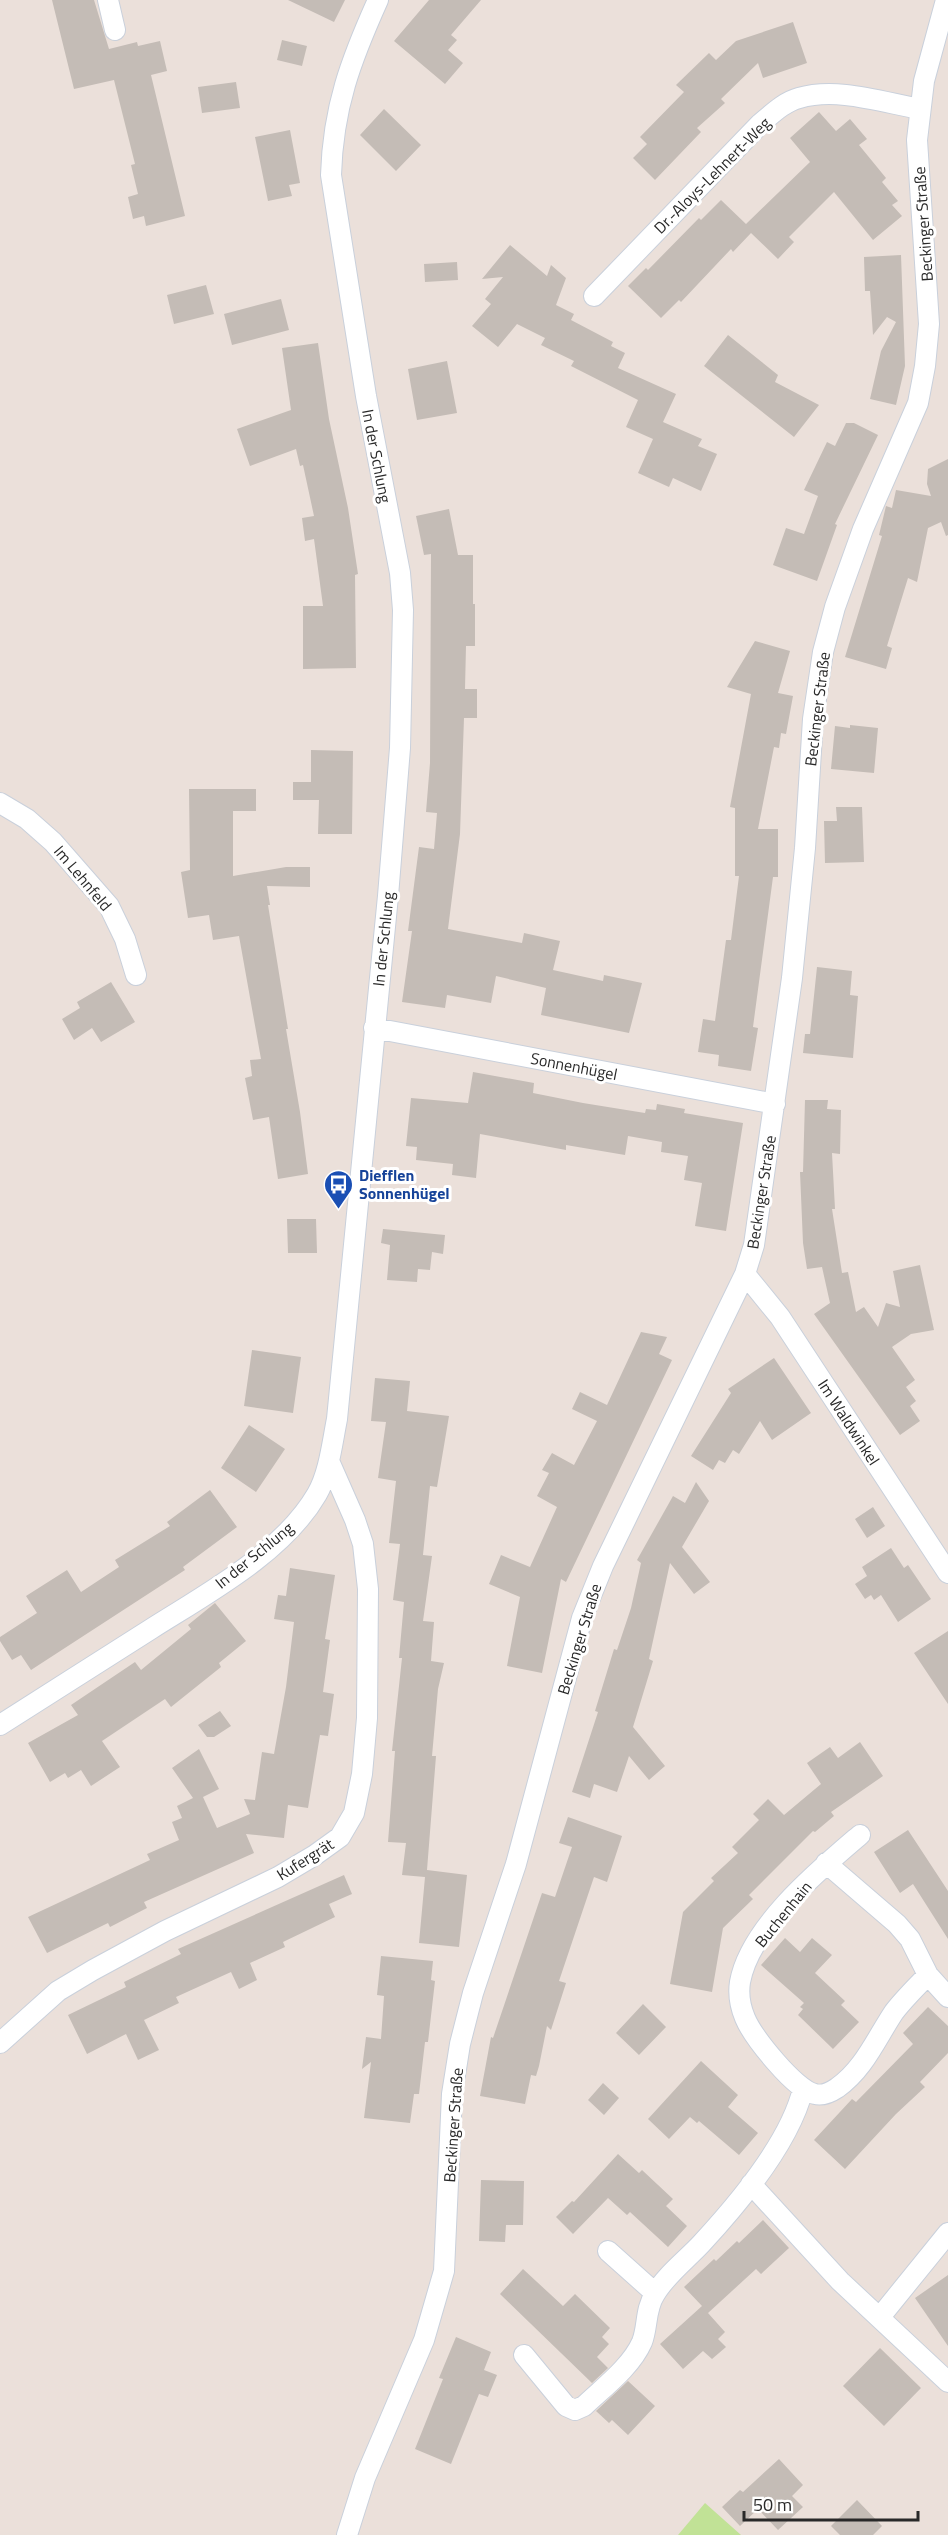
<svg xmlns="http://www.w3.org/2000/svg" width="948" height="2535" font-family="'Titillium Web',sans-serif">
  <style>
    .green { fill: #c1e296 }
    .building { fill: #c4bcb6 }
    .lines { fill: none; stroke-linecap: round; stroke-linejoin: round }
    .street-casing { stroke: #c9d0db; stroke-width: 22 }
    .street { stroke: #fff; stroke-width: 20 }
    .labels { text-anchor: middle; stroke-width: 6; stroke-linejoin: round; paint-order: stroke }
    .street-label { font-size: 16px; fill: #292929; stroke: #fff }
    .transit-label { font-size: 16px; font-weight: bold; fill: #164399; stroke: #fff; text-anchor: start }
  </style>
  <rect width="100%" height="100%" fill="#ebe0da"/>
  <path class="green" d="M705 2503 741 2535H678Z"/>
  <path class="building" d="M52 0H94L109 49 137 42 138 46 160 41 167 71 151 75 185 216 146 226 144 216 133 219 128 197 138 194 131 165 135 164 114 80 74 89Z
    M288 0H345L334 22Z
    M429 0H481L451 35 457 40 448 50 463 63 445 84 394 41Z
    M793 22 807 63 763 78 758 63 721 99 725 103 697 128 701 132 655 180 633 158 647 144 640 137 684 92 676 85 709 53 716 60 736 41Z
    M282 40 307 46 302 66 277 60Z
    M236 82 240 108 202 113 198 87Z
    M384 109 421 145 396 171 360 135Z
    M819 112 836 131 850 119 867 139 859 145 886 178 882 182 898 201 892 205 902 216 873 240 834 192 789 237 794 242 778 259 751 233 733 252 731 249 681 302 679 300 661 318 628 286 646 268 648 270 699 218 701 220 721 200 746 224 810 162 790 138Z
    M290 130 300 183 289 185 292 196 268 201 255 137Z
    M510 245 547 276 551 265 566 278 556 305 574 314 571 320 613 342 611 346 625 353 618 368 676 394 663 422 702 439 698 446 717 454 701 491 673 478 669 487 638 473 653 439 626 427 638 400 571 366 574 361 541 345 545 338 517 324 498 347 472 326 491 304 485 299 503 277 482 279Z
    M901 255 905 366 896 405 870 399 881 351 896 322 887 317 873 335 870 291H865L864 257Z
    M457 262 458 280 425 282 424 264Z
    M206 285 214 314 174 324 167 295Z
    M281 299 289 330 232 345 224 314Z
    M728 335 778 375 775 382 819 405 794 437 704 366Z
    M318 343 329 419 348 508 358 574 355 575 356 668 303 669V606H323L314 539 305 541 302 518 314 516 303 465 300 466 296 449 250 466 237 429 291 410 282 348Z
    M447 361 457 413 417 420 408 369Z
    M846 423H854L878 435 835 524 837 525 817 581 773 565 786 528 804 534 818 496 804 490 827 442 835 446Z
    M948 459V535L946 536 941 522 928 528 917 582 908 578 887 646 892 648 886 669 845 657 882 536 879 535 886 506 892 508 896 490 931 496 927 484 928 469Z
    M449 509 458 555H473V604H475V646H466L465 689H477V718H464L460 834 448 929 522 943 524 933 560 941 553 970 603 981 604 975 642 983 629 1033 541 1015 546 988 496 976 491 1003 447 995 445 1008 402 1002 412 931H408L419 847 434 849 437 813 426 812 430 763 431 554 424 555 416 516Z
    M755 641 790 651 778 693 793 696 786 734 781 733 779 748 774 747 758 829H778V877H773L753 1027 758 1028 751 1071 718 1066 719 1055 698 1052 703 1019 715 1021 726 940H731L739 876H735V808L730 807 751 694 727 687Z
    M850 725 878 728 874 773 831 769 835 726 850 728Z
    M311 750 353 751 352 834H318L319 800H293V782H311Z
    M189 789H256V811H233V876L286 867H310V887L267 886 270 905H268L288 1029H286L300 1112 308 1174 278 1179 269 1117 253 1120 245 1078 252 1076 250 1060 261 1059 239 936 213 940 209 915 188 918 181 872 190 870Z
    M836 807H862L864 862 825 863 824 821H837Z
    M817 967 852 971 850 995 858 996 853 1058 803 1053 805 1034H810Z
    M111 982 135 1022 101 1042 92 1028 74 1040 62 1019 80 1008 77 1002Z
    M473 1072 534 1083 533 1093 583 1103 645 1113 646 1109 656 1110 657 1104 685 1109 684 1113 743 1123 726 1231 695 1226 702 1183 684 1180 688 1156 661 1152 662 1142 628 1136 625 1155 566 1145V1150L480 1134 476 1178 452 1175 453 1164 416 1160 417 1147 406 1146 411 1098 468 1103Z
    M805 1100H828L827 1109 841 1110 840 1154 832 1153 835 1209H832L842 1273 848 1272 856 1312 864 1307 878 1327 886 1303 900 1307 893 1271 920 1265 934 1330 911 1334 892 1347 915 1380 906 1387 916 1401 910 1406 920 1421 900 1435 814 1314 830 1303 822 1267 807 1269 803 1243 800 1172H803Z
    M287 1219H316L317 1253H288Z
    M383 1229 445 1235 443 1254 432 1252 430 1270 418 1269 417 1282 387 1280 390 1245 381 1243Z
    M641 1332 667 1337 659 1354 672 1360 566 1582 561 1579 542 1673 507 1666 520 1597 489 1584 501 1555 530 1567 557 1507 537 1496 549 1473 542 1470 552 1453 574 1465 597 1421 572 1409 580 1392 607 1405Z
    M252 1350 301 1357 293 1413 244 1406Z
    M774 1358 811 1413 772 1440 760 1421 739 1454 733 1450 725 1463 719 1460 713 1470 691 1456 731 1393 728 1389Z
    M375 1378 410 1381 407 1411 449 1416 437 1487 430 1486 423 1555 432 1556 423 1621 434 1622 431 1661 444 1663 438 1689 432 1756H436L427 1870 467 1875 459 1947 419 1943 425 1877 402 1875 406 1843 388 1842 395 1751H392L402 1658H399L404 1602 393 1600 400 1544 389 1543 396 1481 378 1478 386 1422 371 1421Z
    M249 1425 285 1449 256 1492 221 1468Z
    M696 1482 709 1501 682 1547 710 1582 694 1594 670 1563 649 1659 653 1661 633 1727 665 1766 649 1780 629 1756 617 1792 594 1784 590 1798 572 1792 598 1712 595 1711 614 1649 617 1650 631 1608 641 1563 637 1560 673 1496 685 1503Z
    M210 1490 237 1527 183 1567 185 1570 31 1670 21 1655 12 1660 0 1641V1637L37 1613 26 1596 67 1570 81 1592 119 1567 115 1560 170 1526 167 1522Z
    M873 1507 885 1526 867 1538 855 1519Z
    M891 1548 904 1568 908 1565 931 1599 898 1622 881 1595 874 1600 871 1595 865 1599 855 1584 867 1576 862 1567Z
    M290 1568 335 1575 325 1639 330 1640 323 1692 334 1694 328 1736 320 1735 308 1808 288 1805 284 1838 246 1834 254 1853 144 1902 147 1908 110 1927 108 1923 47 1953 28 1917 150 1860 147 1854 179 1840 172 1822 182 1818 177 1806 193 1798 172 1768 199 1749 219 1789 203 1797 217 1828 250 1814 244 1799 255 1800 262 1752 274 1754 286 1687 294 1622 274 1619 278 1595 286 1596Z
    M215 1603 246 1641 219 1663 221 1667 171 1707 165 1699 102 1741 120 1767 91 1786 81 1770 68 1778 65 1773 50 1782 28 1743 78 1715 71 1705 135 1662 141 1670 191 1629 188 1625Z
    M948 1631V1704L914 1653Z
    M220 1711 231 1726 214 1737H207L198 1725Z
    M860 1742 883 1776 831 1812 834 1816 815 1832 813 1831 749 1895 753 1899 723 1928 712 1992 670 1984 683 1912 714 1881 711 1878 738 1853 732 1847 759 1820 753 1814 768 1799 784 1815 821 1784 807 1763 830 1747 838 1758Z
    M568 1817 622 1836 607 1882 594 1877 559 1981 566 1983 551 2030 547 2026 539 2066 536 2076 531 2075 525 2104 480 2096 491 2037 493 2038 542 1893 555 1897 572 1847 559 1843Z
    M908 1830 948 1891V1939L913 1884 900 1893 874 1852Z
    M344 1875 352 1894 329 1904 335 1917 283 1942 285 1947 250 1963 257 1980 239 1989 231 1972 176 1997 179 2003 144 2020 159 2050 138 2060 126 2034 87 2054 68 2015 126 1987 124 1982 181 1954 178 1949Z
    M785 1938 800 1952 812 1938 832 1955 815 1973 845 2001 841 2005 859 2022 833 2049 798 2015 803 2009 800 2007 804 2003 761 1965Z
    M381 1956 433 1961 431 1980 435 1981 428 2042H425L419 2094H414L410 2123 364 2118 371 2062 362 2069 366 2037 381 2039 384 1996 377 1995Z
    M643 2004 666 2027 639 2055 616 2033Z
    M928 2007 948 2026V2053L920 2082 925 2087 896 2114 845 2169 814 2140 852 2099 856 2102 913 2044 903 2033Z
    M701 2061 738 2095 728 2107 758 2133 739 2155 699 2121 697 2123 690 2117 669 2139 648 2119Z
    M603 2083 619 2098 604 2115 588 2100Z
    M618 2154 639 2173 642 2170 673 2199 666 2206 687 2226 668 2247 630 2212 627 2215 608 2198 573 2234 556 2217 572 2201 574 2202Z
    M481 2180 524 2181 523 2225H506L505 2242 479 2241Z
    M763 2220 789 2248 761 2274 756 2269 708 2313 725 2332 718 2339 726 2347 712 2359 703 2351 683 2369 660 2344 702 2306 684 2287 714 2259 716 2261 737 2241 739 2243Z
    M523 2269 563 2306 575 2294 610 2328 602 2337 609 2344 597 2357 608 2368 592 2383 500 2294Z
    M948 2275V2346L915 2298Z
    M456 2337 491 2352 484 2370 497 2375 488 2397 479 2394 451 2464 415 2449 443 2379 439 2378Z
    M880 2348 921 2388 884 2426 843 2386Z
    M628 2381 655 2406 628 2435 612 2420 609 2423 596 2411Z
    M779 2459 803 2485 792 2496 803 2507 778 2530 758 2509 740 2526 722 2507 740 2490 743 2492Z
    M857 2500 882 2526 873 2535H840L831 2526Z"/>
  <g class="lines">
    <defs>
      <path id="street" d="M108 0 115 30
        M594 296 760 124C772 114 784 102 799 98 837 87 881 102 920 109
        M0 803 27 819 53 842 109 906 125 939 136 975
        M374 1028 775 1104
        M745 1274 780 1317 948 1573
        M0 1725C50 1693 101 1661 151 1629 206 1594 283 1553 317 1494 329 1473 332 1444 337 1419L388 896 400 748 403 610 400 573 366 396 331 175C333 107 351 60 378 0
        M860 1835C819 1870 750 1927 740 1982 738 1995 740 2006 745 2018 753 2037 795 2090 815 2094 822 2096 831 2092 837 2088 864 2069 876 2039 894 2012 904 1999 916 1987 928 1975
        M826 1863 897 1924 910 1939 928 1975 948 1997
        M0 2043 58 1991 93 1970 165 1931 278 1877 315 1855 340 1837 354 1813 362 1774 367 1718 368 1589 363 1544 355 1520 329 1461
        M751 2184 840 2281 948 2382
        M608 2251 655 2293
        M880 2317 948 2233
        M524 2355 566 2406 575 2410 584 2406C604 2387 631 2367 642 2342 648 2327 645 2309 655 2294 666 2275 686 2260 701 2244 739 2203 790 2142 803 2089
        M347 2535 365 2478 424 2340 444 2271 452 2094 460 2044 473 1993 516 1864 582 1618 603 1566 745 1274 754 1245 792 978 805 848 813 719 823 652 835 607 863 529 918 403 925 366 929 324 917 140 924 81 946 0"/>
    </defs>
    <use href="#street" class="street-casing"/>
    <use href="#street" class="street"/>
  </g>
  <defs>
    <symbol id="bus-pin" viewBox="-11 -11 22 30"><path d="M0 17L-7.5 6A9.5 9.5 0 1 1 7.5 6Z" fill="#1a4fb4" stroke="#fff"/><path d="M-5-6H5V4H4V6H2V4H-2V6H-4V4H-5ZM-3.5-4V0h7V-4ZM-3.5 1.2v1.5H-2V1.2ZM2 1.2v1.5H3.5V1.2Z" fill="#fff"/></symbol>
  </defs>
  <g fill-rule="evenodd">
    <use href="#bus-pin" x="322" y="1168" width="33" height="45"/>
  </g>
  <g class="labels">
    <g class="street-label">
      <text transform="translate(712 175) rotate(-45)" y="6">Dr.-Aloys-Lehnert-Weg</text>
      <text transform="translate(923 224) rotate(-94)" y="6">Beckinger Straße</text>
      <text transform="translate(377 456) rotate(79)" y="6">In der Schlung</text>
      <text transform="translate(817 709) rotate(-83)" y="6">Beckinger Straße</text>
      <text transform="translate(83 878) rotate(50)" y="6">Im Lehnfeld</text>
      <text transform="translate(383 939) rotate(-84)" y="6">In der Schlung</text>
      <text transform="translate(574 1066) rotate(11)" y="6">Sonnenhügel</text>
      <text transform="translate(761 1192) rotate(-81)" y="6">Beckinger Straße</text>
      <text transform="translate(849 1422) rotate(57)" y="6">Im Waldwinkel</text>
      <text transform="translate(254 1555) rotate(-39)" y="6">In der Schlung</text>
      <text transform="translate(579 1639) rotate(-73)" y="6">Beckinger Straße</text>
      <text transform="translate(305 1859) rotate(-32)" y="6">Kufergrät</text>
      <text transform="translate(783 1914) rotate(-51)" y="6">Buchenhain</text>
      <text transform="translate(453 2125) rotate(-86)" y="6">Beckinger Straße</text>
    </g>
    <g class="transit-label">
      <text x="359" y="1181">Diefflen<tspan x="359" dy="18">Sonnenhügel</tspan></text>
    </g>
  </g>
  <path d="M744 2511v9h174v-9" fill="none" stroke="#292929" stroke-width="3"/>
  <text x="753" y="2511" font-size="18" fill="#292929" stroke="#ffffff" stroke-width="4.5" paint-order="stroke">50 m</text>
</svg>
